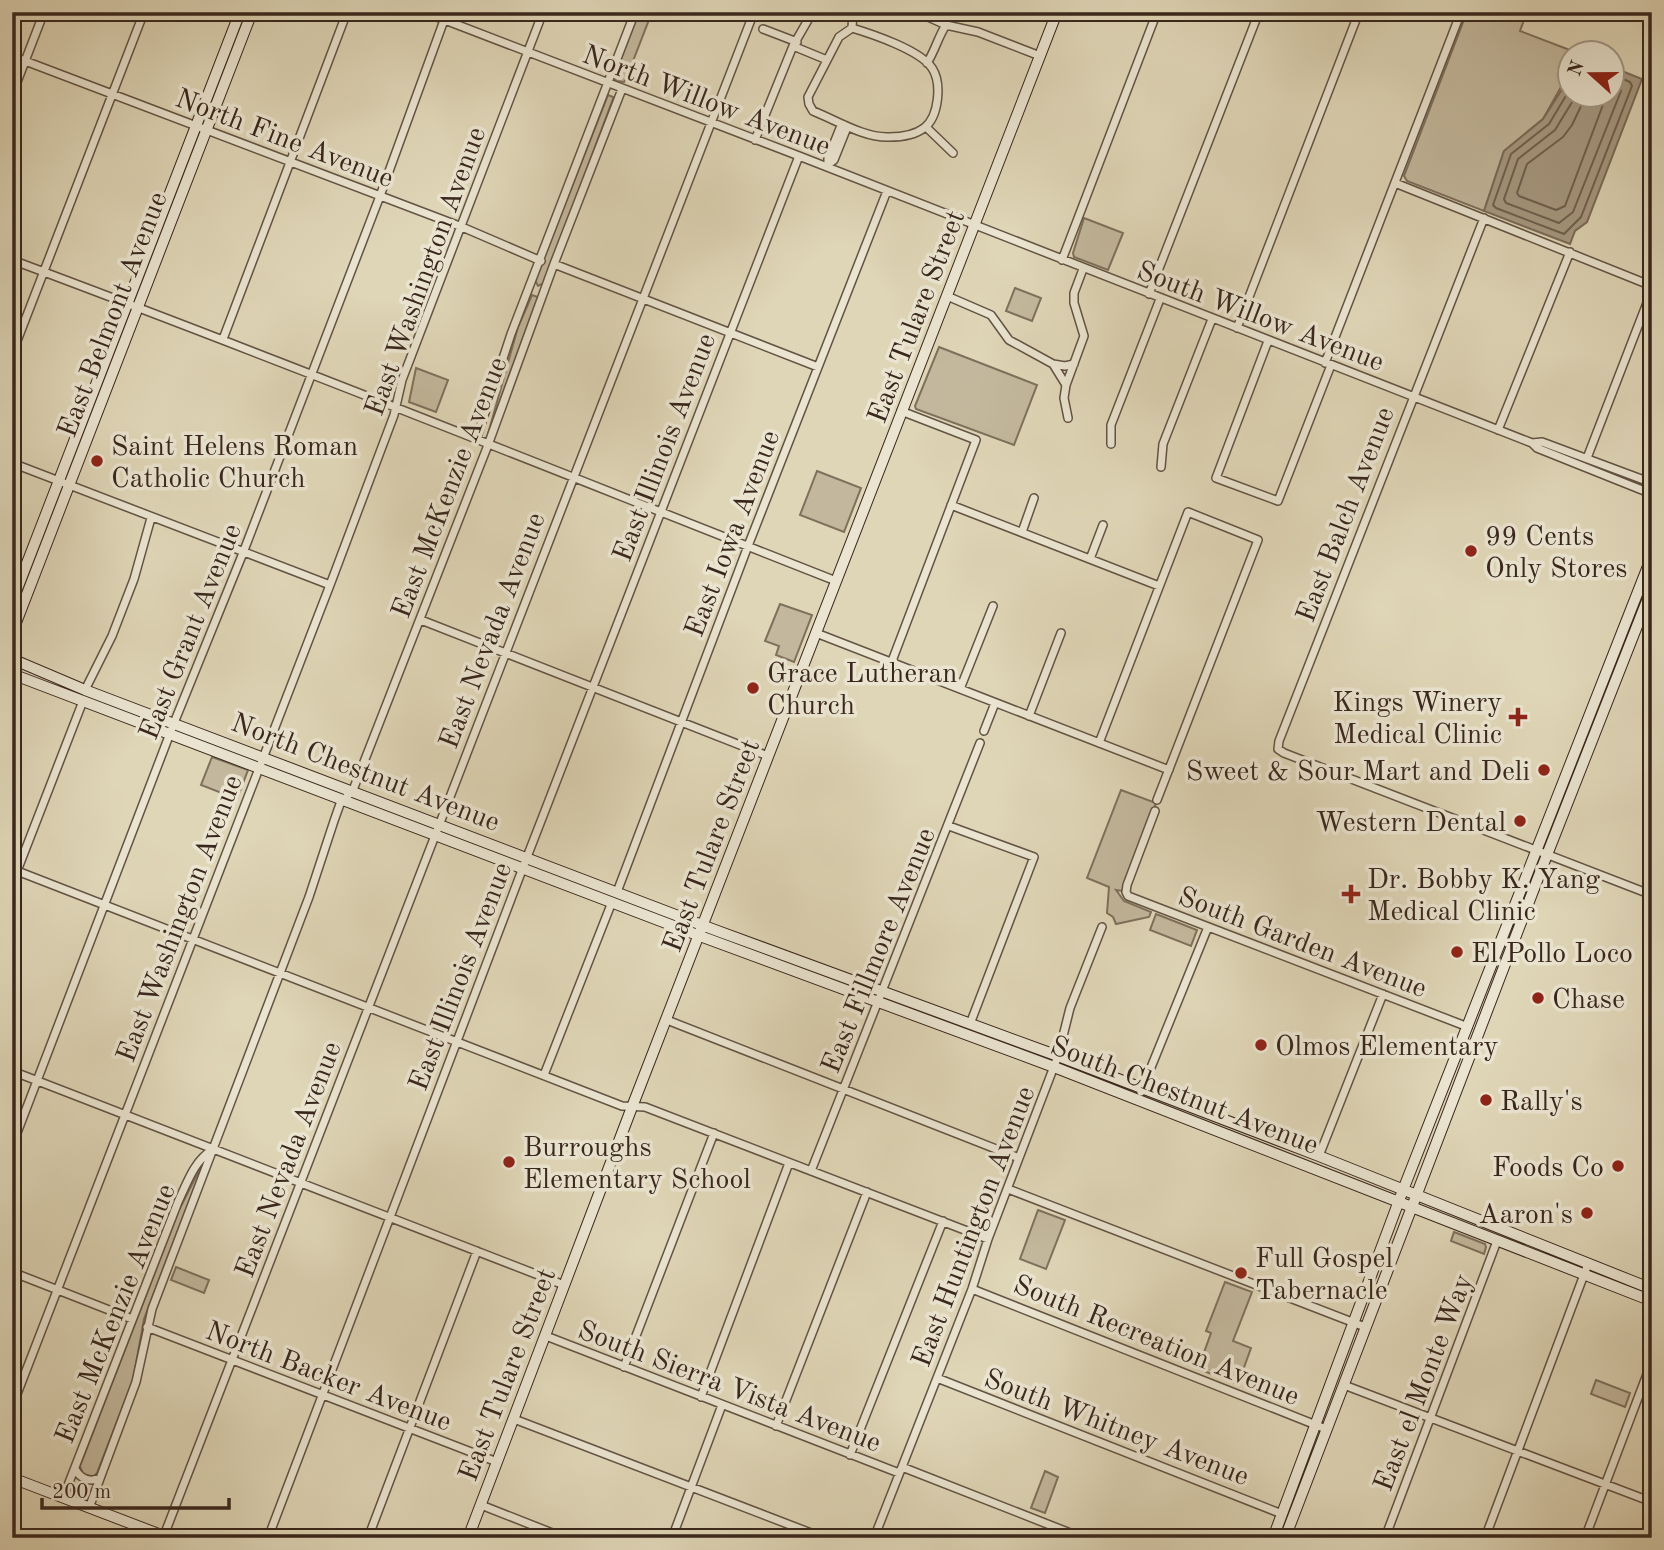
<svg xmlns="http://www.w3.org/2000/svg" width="1664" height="1550" font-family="'Old Standard TT',serif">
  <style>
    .green { fill: #c3b89d; stroke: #7e705d; stroke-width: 2 }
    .water { fill: #a79a83; stroke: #7b6c5a; stroke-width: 2 }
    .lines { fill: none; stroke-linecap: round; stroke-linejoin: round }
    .shore { stroke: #706050; stroke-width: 2 }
    .street-casing { stroke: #625344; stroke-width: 10 }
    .secondary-casing { stroke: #39271d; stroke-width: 12 }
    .street { stroke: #eae4d0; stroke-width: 7 }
    .secondary { stroke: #eae4d0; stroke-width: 10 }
    .poi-dot { fill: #8f2418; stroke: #eae4d0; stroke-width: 2.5 }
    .labels { text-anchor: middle; stroke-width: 7; stroke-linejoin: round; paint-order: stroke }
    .street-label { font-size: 28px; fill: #39271d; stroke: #eae4d0 }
    .poi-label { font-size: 28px; fill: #39271d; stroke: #eae4d0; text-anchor: start }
  </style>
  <rect width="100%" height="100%" fill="#dfd6b7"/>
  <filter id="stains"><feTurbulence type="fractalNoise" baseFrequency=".00286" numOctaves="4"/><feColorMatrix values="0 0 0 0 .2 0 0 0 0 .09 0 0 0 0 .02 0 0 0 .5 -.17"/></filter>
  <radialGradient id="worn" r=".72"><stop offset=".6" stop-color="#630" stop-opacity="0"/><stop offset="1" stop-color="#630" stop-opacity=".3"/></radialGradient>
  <path class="green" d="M639 12H652L626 79 624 82 616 81 614 77Z
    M1467 12H1527L1520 31 1575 52H1570L1569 81 1561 87 1543 119 1504 151 1484 211 1407 181 1404 176Z
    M608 95 613 97V99L544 283 538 286 535 280Z
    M1084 218 1123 233 1108 270 1074 257 1073 253Z
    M1015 288 1041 298 1032 321 1006 311Z
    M532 295 538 297 488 434 518 327Z
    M939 347 1037 385 1014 445 916 409 915 406Z
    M416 368 448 380 436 412 409 402Z
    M817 471 861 488 844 532 800 515Z
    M780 604 812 615 794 662 776 655 779 646 765 641Z
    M212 757 248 770 237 799 201 785Z
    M1121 790 1156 803 1122 891 1116 890 1124 901 1151 912 1149 917 1116 924 1113 917 1107 913 1109 887 1087 878Z
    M1156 914 1197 930 1191 946 1150 930Z
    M206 1157 144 1319 133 1380 97 1473 93 1477 83 1474 80 1466 179 1210Z
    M1038 1210 1065 1220 1046 1269 1020 1259Z
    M1454 1232 1485 1244 1486 1247 1484 1254 1451 1241Z
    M176 1267 209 1280 204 1293 171 1280Z
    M1225 1282 1252 1292 1233 1341 1251 1348 1238 1384 1198 1369 1211 1333 1206 1331Z
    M1596 1380 1630 1393 1625 1407 1591 1394Z
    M1045 1471 1058 1477 1045 1513 1031 1508Z"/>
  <path class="water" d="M1612 67 1642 79 1587 222 1575 231 1570 244 1484 211 1504 151 1543 119 1566 83 1569 81 1570 94H1612Z"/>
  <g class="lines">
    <path class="shore" d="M1570 89 1549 124 1511 154 1493 205 1496 208 1564 234 1581 217 1632 86 1630 82 1612 74
      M1577 94 1555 130 1518 159 1504 199 1506 203 1559 223 1573 212 1621 91 1619 87 1612 84
      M1592 94 1582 104 1572 125 1563 137 1527 164 1517 193 1519 196 1556 210 1565 206 1607 94"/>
    <defs>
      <path id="street" d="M424 12 799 156 1532 443
        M917 12 946 25
        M852 28C872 34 920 50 932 68 942 83 939 117 924 128 915 135 901 137 889 137 864 138 836 120 813 111L809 104 808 97 839 37Z
        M852 28 853 12
        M763 29 797 42
        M793 46 812 13
        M12 56 462 227 541 261
        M927 63C935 51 938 37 946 25L978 32 1040 56
        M12 95 44 12
        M926 127 953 153
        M755 140 793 46 827 60
        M830 163 834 160 846 130 844 125
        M828 167V158L840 128 844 125
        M1395 183 1652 286
        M1484 218 1279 741 1278 749 1284 753 1652 895
        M12 260C288 363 561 473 836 581
        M1062 260 1157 12
        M554 264 818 367
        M1149 294 1259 12
        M947 296 991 315 1009 340 1053 364
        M1237 328 1359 12
        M223 339 347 12
        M1268 341 1216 478 1278 501 1331 365
        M12 354 144 12
        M1325 363 1461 12
        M1066 385 1053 364 1065 366 1074 364
        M1068 418 1064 398 1066 385 1084 336 1074 303V293L1083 269
        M1498 430 1570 252
        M476 440 511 334 635 12
        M1111 444V425L1160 299
        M1587 458 1652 290
        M12 463 330 585
        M1161 467 1163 444 1212 319
        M1652 483 1542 442 1532 443 1537 448 1652 494
        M951 505 1159 586
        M1022 532 1034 498
        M1090 559 1103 525
        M421 620 768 756
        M816 633 1169 770
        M892 661 976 440 901 411
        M960 689 993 606
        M85 690 112 636 134 579 151 518
        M1029 716 1061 633
        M984 731 995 703
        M1099 743 1188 512 1258 540 1157 800
        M1155 811 1127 885 1126 892 1128 896 1468 1027
        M949 826 1034 857 970 1024
        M12 869 622 1106 645 1107 988 1239
        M12 884 83 701
        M617 892 748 546 887 191
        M667 1020 1019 1158
        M12 1071 564 1285
        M544 1075 612 902
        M1141 1092 1208 927
        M12 1146 174 723 243 553 380 196 447 12
        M1319 1156 1383 994
        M811 1171 980 743
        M1008 1189 1365 1327
        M12 1272 132 1319
        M972 1289 1326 1429
        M147 1327 497 1462
        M546 1336 899 1473
        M624 1367 714 1133
        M937 1378 1282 1514
        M1344 1385 1652 1502
        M701 1397 789 1163
        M12 1407 330 585 394 415 402 380 543 12
        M514 1419 824 1538
        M776 1426 867 1192
        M850 1455 943 1221
        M902 1467 1083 1538
        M75 1469C80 1478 89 1483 100 1478
        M63 1498 178 1202C187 1183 194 1161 212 1150
        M481 1505 565 1538
        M89 1508 136 1382 152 1309 309 897 334 821 340 804 353 790 488 445 554 264 622 89
        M163 1538 754 12
        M268 1538 527 857 799 156
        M368 1538 477 1251
        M672 1538 722 1405
        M874 1538 972 1289 988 1239 1058 1056 1070 1008 1102 927
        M1385 1538 1497 1241
        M1485 1538 1588 1264
        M1585 1538 1652 1361"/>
      <path id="secondary" d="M12 602 240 12
        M12 633 252 12
        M12 659 85 690 715 930 1058 1056 1319 1156 1652 1289
        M12 674 700 936 1054 1067 1652 1301
        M12 1478 169 1538
        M468 1538 632 1107 1057 12
        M1273 1538 1403 1190 1652 556
        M1285 1538 1543 865 1652 588"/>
    </defs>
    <use href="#street" class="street-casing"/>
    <use href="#secondary" class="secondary-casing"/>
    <use href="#street" class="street"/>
    <use href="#secondary" class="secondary"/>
  </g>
  <g class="poi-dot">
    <circle cx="97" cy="461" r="7"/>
    <circle cx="1471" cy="551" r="7"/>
    <circle cx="753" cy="688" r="7"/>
    <path d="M1514.5 706.5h7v7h7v7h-7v7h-7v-7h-7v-7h7z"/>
    <circle cx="1544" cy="770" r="7"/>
    <circle cx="1520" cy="821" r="7"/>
    <path d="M1347.5 883.5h7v7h7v7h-7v7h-7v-7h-7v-7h7z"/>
    <circle cx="1457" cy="952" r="7"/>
    <circle cx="1538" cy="998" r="7"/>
    <circle cx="1261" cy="1045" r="7"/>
    <circle cx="1486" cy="1100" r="7"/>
    <circle cx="509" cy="1162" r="7"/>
    <circle cx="1618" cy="1166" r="7"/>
    <circle cx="1587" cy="1213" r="7"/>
    <circle cx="1241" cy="1273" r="7"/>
  </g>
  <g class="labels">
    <g class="street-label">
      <text transform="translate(707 99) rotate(21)" y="10">North Willow Avenue</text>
      <text transform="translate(285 137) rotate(21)" y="10">North Fine Avenue</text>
      <text transform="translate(424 271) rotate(-70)" y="10">East Washington Avenue</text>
      <text transform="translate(111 314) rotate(-69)" y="10">East Belmont Avenue</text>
      <text transform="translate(1261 315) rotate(21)" y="10">South Willow Avenue</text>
      <text transform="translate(915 316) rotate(-69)" y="10">East Tulare Street</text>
      <text transform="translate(663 447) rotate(-69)" y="10">East Illinois Avenue</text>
      <text transform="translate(448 487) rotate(-69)" y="10">East McKenzie Avenue</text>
      <text transform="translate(1344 514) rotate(-69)" y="10">East Balch Avenue</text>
      <text transform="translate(731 533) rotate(-69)" y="10">East Iowa Avenue</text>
      <text transform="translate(491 630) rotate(-69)" y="10">East Nevada Avenue</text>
      <text transform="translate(189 631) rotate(-68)" y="10">East Grant Avenue</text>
      <text transform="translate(366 771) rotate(21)" y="10">North Chestnut Avenue</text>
      <text transform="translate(710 845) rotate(-69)" y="10">East Tulare Street</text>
      <text transform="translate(178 918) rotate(-69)" y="10">East Washington Avenue</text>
      <text transform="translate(1303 941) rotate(21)" y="10">South Garden Avenue</text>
      <text transform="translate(877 950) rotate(-68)" y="10">East Fillmore Avenue</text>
      <text transform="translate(459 976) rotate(-69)" y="10">East Illinois Avenue</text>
      <text transform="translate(1185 1094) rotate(21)" y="10">South Chestnut Avenue</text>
      <text transform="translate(287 1159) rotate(-69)" y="10">East Nevada Avenue</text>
      <text transform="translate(972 1226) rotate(-69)" y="10">East Huntington Avenue</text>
      <text transform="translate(114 1313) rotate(-68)" y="10">East McKenzie Avenue</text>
      <text transform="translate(1157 1339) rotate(22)" y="10">South Recreation Avenue</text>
      <text transform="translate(506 1374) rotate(-69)" y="10">East Tulare Street</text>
      <text transform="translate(329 1375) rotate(21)" y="10">North Backer Avenue</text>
      <text transform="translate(1422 1382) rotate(-69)" y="10">East el Monte Way</text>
      <text transform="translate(730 1385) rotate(21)" y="10">South Sierra Vista Avenue</text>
      <text transform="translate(1117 1426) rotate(21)" y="10">South Whitney Avenue</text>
    </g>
    <g class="poi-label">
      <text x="111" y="455">Saint Helens Roman<tspan x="111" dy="32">Catholic Church</tspan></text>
      <text x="1485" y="545">99 Cents<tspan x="1485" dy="32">Only Stores</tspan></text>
      <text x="767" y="682">Grace Lutheran<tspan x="767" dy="32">Church</tspan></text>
      <text x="1502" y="711" text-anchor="end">Kings Winery<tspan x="1502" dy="32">Medical Clinic</tspan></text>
      <text x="1530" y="780" text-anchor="end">Sweet &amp; Sour Mart and Deli</text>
      <text x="1506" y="831" text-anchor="end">Western Dental</text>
      <text x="1367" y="888">Dr. Bobby K. Yang<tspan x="1367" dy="32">Medical Clinic</tspan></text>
      <text x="1471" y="962">El Pollo Loco</text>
      <text x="1552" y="1008">Chase</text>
      <text x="1275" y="1055">Olmos Elementary</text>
      <text x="1500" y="1110">Rally's</text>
      <text x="523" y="1156">Burroughs<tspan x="523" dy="32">Elementary School</tspan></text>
      <text x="1604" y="1176" text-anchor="end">Foods Co</text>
      <text x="1573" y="1223" text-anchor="end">Aaron's</text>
      <text x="1255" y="1267">Full Gospel<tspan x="1255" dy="32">Tabernacle</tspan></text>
    </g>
  </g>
  <rect width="1664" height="1550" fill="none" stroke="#dfd6b7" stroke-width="42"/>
  <rect x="14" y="14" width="1636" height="1522" fill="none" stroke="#39271d" stroke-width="3.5"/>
  <rect x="21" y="21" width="1622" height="1508" fill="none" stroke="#39271d" stroke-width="2"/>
  <g transform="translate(1591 74) rotate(291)"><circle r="33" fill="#eae4d0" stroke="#a39888" stroke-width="2"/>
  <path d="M0-5L12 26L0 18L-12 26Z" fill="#8f2418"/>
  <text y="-10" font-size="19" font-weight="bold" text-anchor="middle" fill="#39271d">N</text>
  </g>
  <path d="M42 1498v10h187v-10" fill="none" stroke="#39271d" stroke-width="3.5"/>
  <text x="52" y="1498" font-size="21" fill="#39271d" stroke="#eae4d0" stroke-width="5" paint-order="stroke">200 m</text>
  <rect width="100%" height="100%" filter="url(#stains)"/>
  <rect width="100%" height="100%" fill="url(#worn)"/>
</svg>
